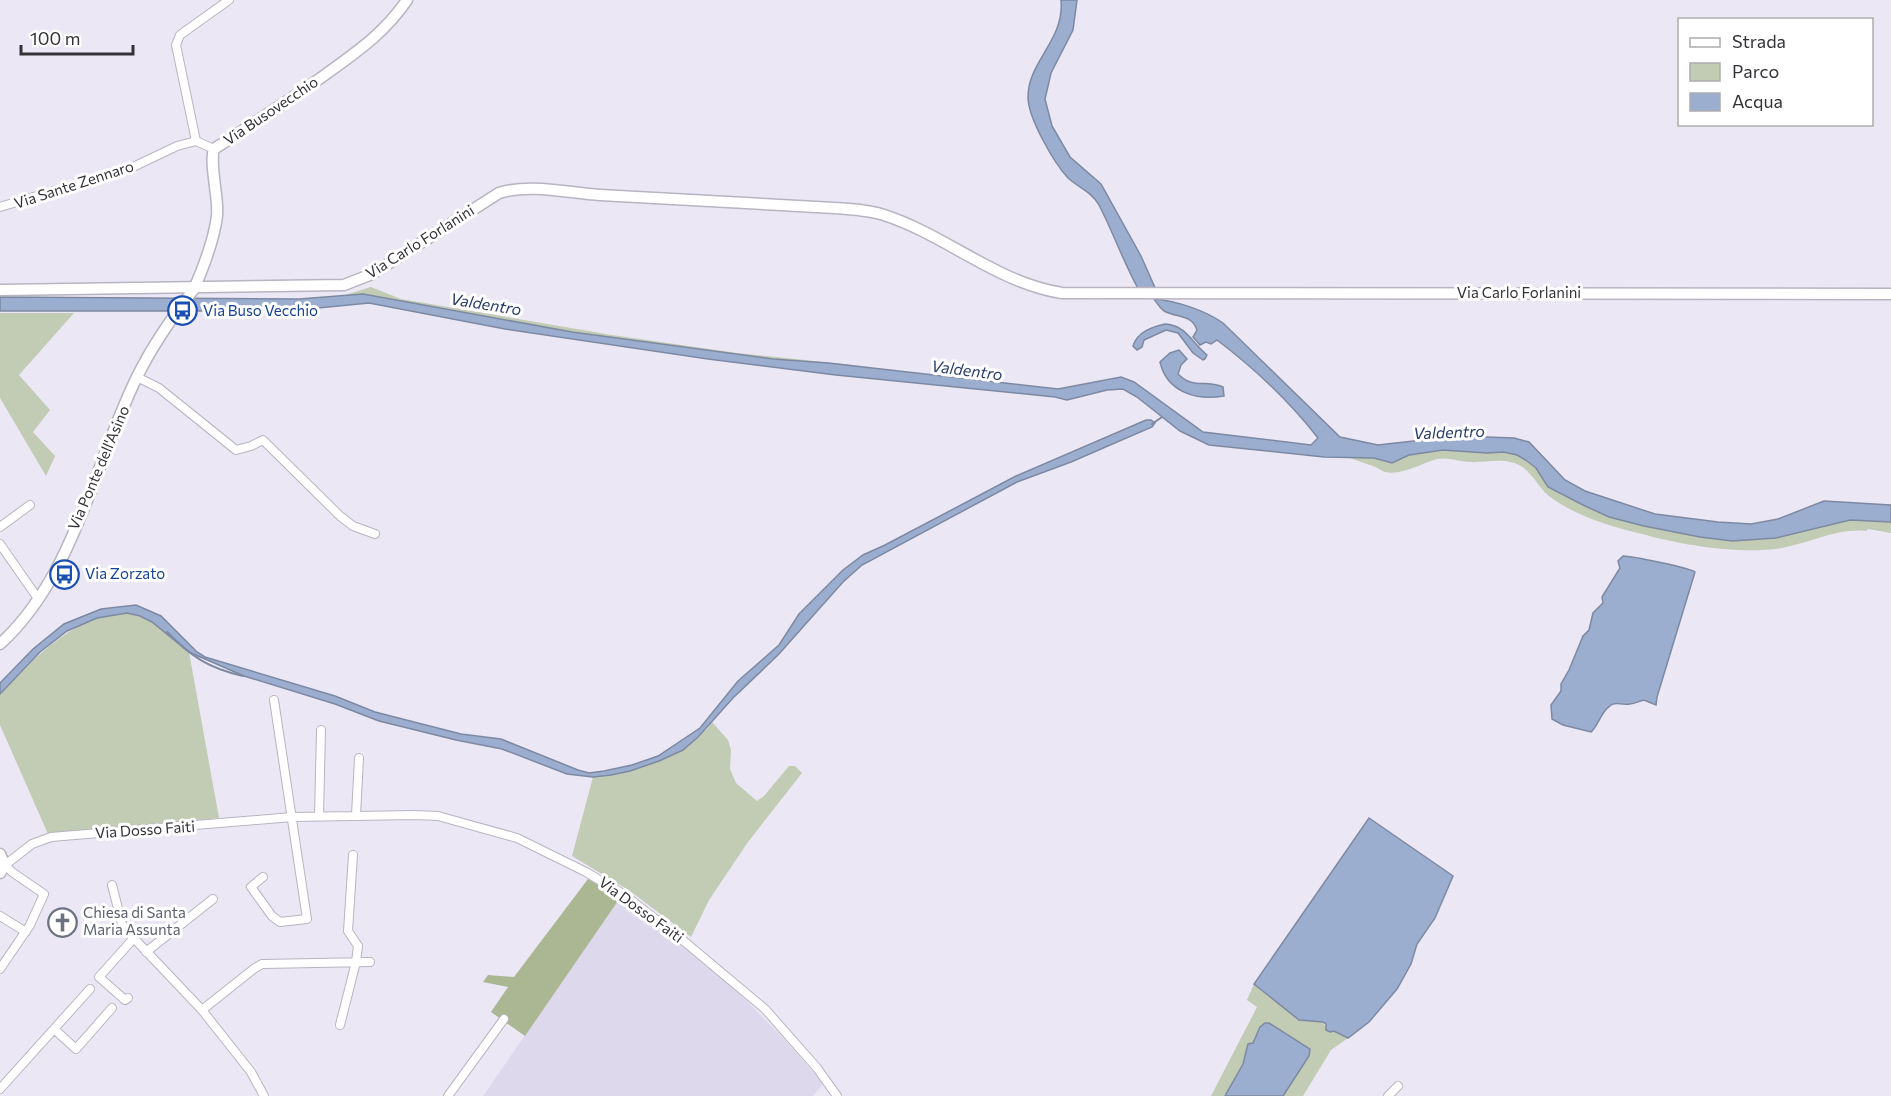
<svg xmlns="http://www.w3.org/2000/svg" width="1891" height="1096" font-family="Commissioner,sans-serif">
  <style>
    .built { fill: #ded8ec }
    .green { fill: #c2cbb3 }
    .forest { fill: #aab792 }
    .water { fill: #9caed0; stroke: #7d89a2; stroke-width: 1.5 }
    .lines { fill: none; stroke-linecap: round; stroke-linejoin: round }
    .stream { stroke: #7d89a2; stroke-width: 2 }
    .minor-casing { stroke: #b8b4c1; stroke-width: 10 }
    .tertiary-casing { stroke: #b8b4c1; stroke-width: 13 }
    .secondary-casing { stroke: #b8b4c1; stroke-width: 13 }
    .minor { stroke: #fff; stroke-width: 8 }
    .tertiary { stroke: #fff; stroke-width: 10 }
    .secondary { stroke: #fff; stroke-width: 10 }
    .labels { text-anchor: middle; stroke-width: 6; stroke-linejoin: round; paint-order: stroke }
    .street-label { font-size: 15px; fill: #343237; stroke: #fff }
    .transit-label { font-size: 15px; fill: #164399; stroke: #fff; text-anchor: start }
    .worship-label { font-size: 15px; fill: #5b616d; stroke: #fff; text-anchor: start }
    .water-label { font-size: 16px; font-style: italic; fill: #273c69; stroke: #fff }
  </style>
  <rect width="100%" height="100%" fill="#ece7f5"/>
  <path class="built" d="M620 898 689 950 728 982 787 1042 823 1084 813 1096H483Z"/>
  <path class="green" d="M371 287 401 299 612 335 737 353 872 367 773 359 572 332 363 294 345 295Z
    M74 313 19 375 50 410 33 432 55 456 46 476 0 398V313Z
    M1443 450 1487 453 1504 452 1517 455 1536 468 1548 487 1609 517 1644 526 1700 537 1732 541 1776 538 1850 520 1891 522V533L1868 529 1866 531C1837 528 1810 543 1782 548 1742 555 1681 545 1642 534 1612 527 1579 517 1553 499 1537 489 1531 465 1510 462 1497 459 1482 463 1469 462 1458 461 1448 457 1437 459 1422 463 1401 476 1385 472 1381 471 1377 467 1373 466 1364 463 1355 460 1347 457L1374 458 1392 463 1409 455Z
    M127 613C153 618 170 635 189 652L219 818 48 834 0 725V694C29 665 55 634 95 619 104 615 117 614 127 613Z
    M712 722 728 740 731 750 730 769 736 783 757 801 764 796 789 766H795L802 773 748 842 709 900 691 937 630 891 572 856 593 777 611 775 659 761 707 729Z
    M1254 984 1299 1020 1323 1022 1326 1027 1348 1038 1331 1050 1303 1096H1283L1309 1056 1310 1050 1269 1023C1258 1024 1258 1035 1253 1043L1248 1045 1243 1064 1225 1096H1211L1257 1007 1247 1000Z"/>
  <path class="forest" d="M588 879 620 898 525 1036 491 1012 508 987 483 982 488 975 514 977Z"/>
  <path class="water" d="M1061 0H1077L1073 30 1051 73 1045 99 1052 126 1070 157 1101 184 1141 256 1156 290 1140 292C1124 264 1114 234 1099 205 1093 193 1078 187 1068 178 1054 163 1028 118 1028 97 1028 61 1065 40 1061 0Z
    M363 294 572 332 773 359 828 363 1058 389 1121 377 1134 382 1203 432 1311 445 1318 438C1290 402 1254 368 1217 340L1211 344 1206 342 1200 345 1193 337 1197 330C1192 314 1177 318 1164 311 1160 308 1157 303 1154 299 1177 301 1204 310 1223 323L1340 437 1378 445 1458 436 1514 438 1529 442 1565 480 1585 491 1655 514 1718 522 1751 524 1778 519 1824 501 1891 505V522L1850 520 1776 538 1732 541 1700 537 1644 526 1609 517 1583 505 1548 487 1536 468 1527 461 1517 455 1504 452 1487 453 1443 450 1409 455 1392 463 1374 458 1324 457 1209 445 1180 431 1137 397 1123 389 1107 390 1067 400 1055 397 836 375 708 359 505 329 369 303 288 311H0V297L299 299Z
    M1165 324C1186 325 1192 343 1207 355L1205 359 1203 360 1193 353 1178 333 1166 330 1144 340 1142 347 1137 350 1133 346C1137 332 1152 327 1165 324Z
    M1179 350 1187 359 1181 365 1178 374C1194 390 1205 379 1223 387L1224 396C1196 401 1167 392 1160 362L1170 353Z
    M1146 420H1151L1155 423 1152 427 1071 462 1017 482 862 565 843 582 778 655 733 698 698 737 683 750 659 761 630 771 611 775 593 777 567 774 502 749 456 740 379 721 335 704 244 676 189 652 152 622 140 616 127 613 97 618 67 631 40 652 0 694V683L33 649 64 624 101 609 136 605 161 616 197 652 205 657 335 696 375 712 461 734 501 739 578 770 589 773 604 771 632 765 658 756 700 728 738 681 779 645 799 614 843 570 863 555 885 545 1016 476Z
    M1623 556C1632 556 1690 568 1695 572L1657 697 1656 705 1644 700C1639 701 1635 704 1630 704 1618 706 1615 698 1604 712 1599 719 1597 726 1591 732L1563 725 1552 719 1551 705 1561 691V684L1569 670 1583 636 1589 630 1593 613 1603 603 1602 597 1620 568 1618 561Z
    M1369 818 1453 876 1435 918 1417 944 1411 964 1397 989 1369 1022 1348 1038 1334 1031 1330 1032 1326 1030V1024L1323 1022 1299 1020 1254 984Z
    M1265 1023H1269L1310 1049 1309 1056 1283 1096H1225L1243 1064 1248 1044 1253 1043 1260 1027Z"/>
  <g class="lines">
    <path class="stream" d="M1152 424 1162 417
      M167 632C192 657 208 668 243 676"/>
    <defs>
      <path id="minor" d="M196 141 176 45 180 35 229 0
        M0 207 131 168 177 146 196 141 214 149
        M137 377 159 388 236 450 251 446 263 440 340 516 353 526 375 534
        M0 527 30 505
        M0 544 39 600
        M356 815 359 758
        M319 816 321 730
        M263 877 251 887 272 916 280 922 307 919 274 700
        M112 885 122 924 126 930 202 1010 251 1072 264 1096
        M0 916 26 932
        M146 952 213 899
        M0 969 30 925 44 894 12 872 5 865 32 844 51 837 292 817 415 815 438 816 517 838 586 872 623 894 685 942 765 1009 817 1068 837 1096
        M128 998 125 1000 99 977 133 939
        M202 1010 255 968 262 964 370 962
        M340 1025 356 962 358 946 348 931 353 855
        M54 1029 76 1049 112 1008
        M0 1089 90 989
        M448 1096 504 1019
        M1388 1096 1398 1086"/>
      <path id="tertiary" d="M0 644C74 577 94 464 137 377 152 346 173 316 194 289 204 266 214 240 217 216 219 198 209 164 214 149 250 126 286 102 322 77 355 53 384 34 407 0
        M0 854 5 865 0 873"/>
      <path id="secondary" d="M0 290 344 285 372 274 499 193C531 183 567 193 600 195 678 200 756 204 834 208 851 209 868 210 884 215 946 235 997 283 1062 293L1891 294"/>
    </defs>
    <use href="#minor" class="minor-casing"/>
    <use href="#tertiary" class="tertiary-casing"/>
    <use href="#secondary" class="secondary-casing"/>
    <use href="#minor" class="minor"/>
    <use href="#tertiary" class="tertiary"/>
    <use href="#secondary" class="secondary"/>
  </g>
  <defs>
    <symbol id="bus-ring" viewBox="-11 -11 22 22"><circle r="9.5" fill="#fff" stroke="#1a4fb4" stroke-width="1.5"/><path d="M-5-6H5V4H4V6H2V4H-2V6H-4V4H-5ZM-3.5-4V0h7V-4ZM-3.5 1.2v1.5H-2V1.2ZM2 1.2v1.5H3.5V1.2Z" fill="#1a4fb4"/></symbol>
    <symbol id="church-ring" viewBox="-11 -11 22 22"><circle r="9.5" fill="#fff" stroke="#6b7280" stroke-width="1.5"/><path d="M-1.2-6h2.4v3.5h3.3v2.4h-3.3V6h-2.4V-.1h-3.3v-2.4h3.3Z" fill="#6b7280"/></symbol>
  </defs>
  <g fill-rule="evenodd">
    <use href="#bus-ring" x="166" y="294" width="33" height="33"/>
    <use href="#bus-ring" x="48" y="558" width="33" height="33"/>
    <use href="#church-ring" x="46" y="906" width="33" height="33"/>
  </g>
  <g class="labels">
    <g class="street-label">
      <text transform="translate(271 111) rotate(-34)" y="5">Via Busovecchio</text>
      <text transform="translate(74 185) rotate(-18)" y="5">Via Sante Zennaro</text>
      <text transform="translate(420 242) rotate(-32)" y="5">Via Carlo Forlanini</text>
      <text x="1519" y="298">Via Carlo Forlanini</text>
      <text transform="translate(99 468) rotate(-67)" y="5">Via Ponte dell'Asino</text>
      <text transform="translate(145 830) rotate(-4)" y="5">Via Dosso Faiti</text>
      <text transform="translate(641 910) rotate(36)" y="5">Via Dosso Faiti</text>
    </g>
    <g class="transit-label">
      <text x="203" y="316">Via Buso Vecchio</text>
      <text x="85" y="579">Via Zorzato</text>
    </g>
    <g class="worship-label">
      <text x="83" y="918">Chiesa di Santa<tspan x="83" dy="17">Maria Assunta</tspan></text>
    </g>
    <g class="water-label">
      <text transform="translate(486 304) rotate(9)" y="6">Valdentro</text>
      <text transform="translate(967 370) rotate(7)" y="6">Valdentro</text>
      <text transform="translate(1449 432) rotate(-2)" y="6">Valdentro</text>
    </g>
  </g>
  <rect x="1678" y="18" width="195" height="108" fill="#ffffff" stroke="#aeadaf" stroke-width="1.5"/>
  <rect x="1690" y="38" width="30" height="9" fill="#ffffff" stroke="#aeadaf" stroke-width="1.5"/>
  <text x="1732" y="48" font-size="18" fill="#343237">Strada</text>
  <rect x="1690" y="63" width="30" height="18" fill="#c2cbb3" stroke="#aeadaf" stroke-width="1.5"/>
  <text x="1732" y="78" font-size="18" fill="#343237">Parco</text>
  <rect x="1690" y="93" width="30" height="18" fill="#9caed0" stroke="#aeadaf" stroke-width="1.5"/>
  <text x="1732" y="108" font-size="18" fill="#343237">Acqua</text>
  <path d="M21 45v9h112v-9" fill="none" stroke="#343237" stroke-width="3"/>
  <text x="30" y="45" font-size="18" fill="#343237" stroke="#ffffff" stroke-width="4.5" paint-order="stroke">100 m</text>
</svg>
